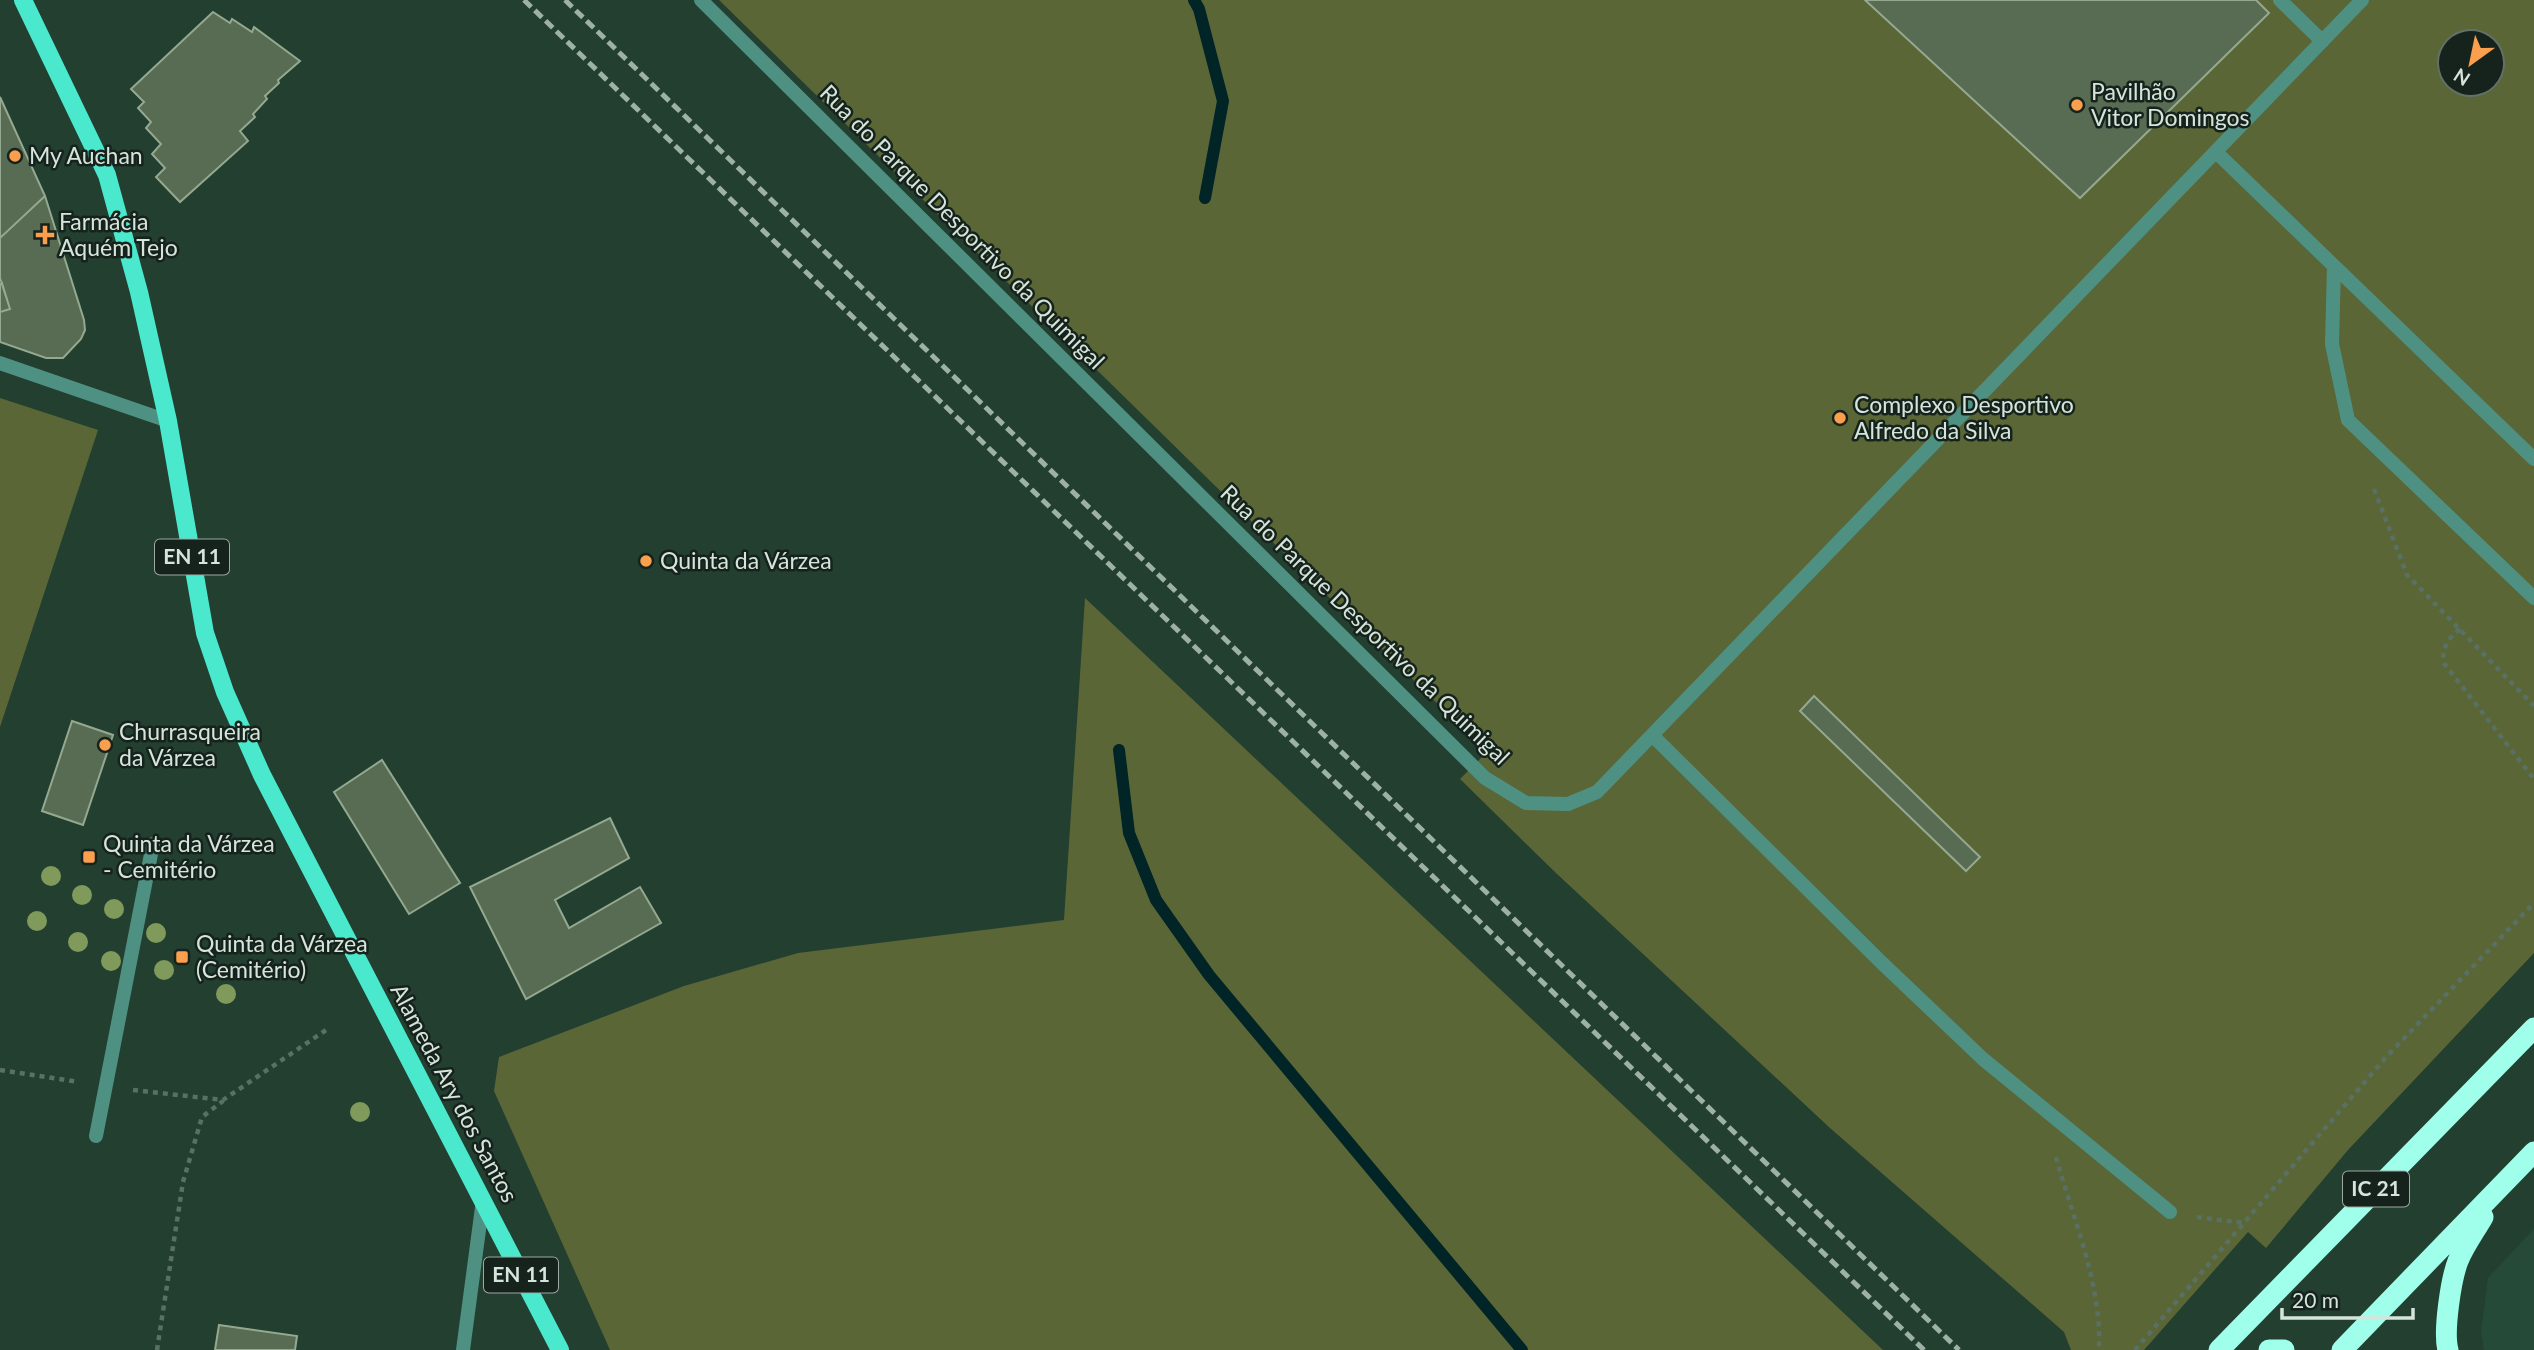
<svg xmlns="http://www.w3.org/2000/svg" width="2534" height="1350" font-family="Lato,sans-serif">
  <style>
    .built { fill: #264a38 }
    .green { fill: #5b6637; fill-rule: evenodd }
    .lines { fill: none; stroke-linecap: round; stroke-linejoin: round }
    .stream { stroke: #012426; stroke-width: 12 }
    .building { fill: #586b53; stroke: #94a990; stroke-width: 2 }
    .path { stroke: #597164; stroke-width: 4.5; stroke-dasharray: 5 5; stroke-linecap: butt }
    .lane { stroke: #4e9183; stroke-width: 14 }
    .street { stroke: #4e9183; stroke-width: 14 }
    .primary { stroke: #4ae9ce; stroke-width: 18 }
    .highway { stroke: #9fffeb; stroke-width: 21 }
    .rail { stroke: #9eb1a6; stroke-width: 5; stroke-dasharray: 10 5; stroke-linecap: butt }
    .tree { fill: #809a5b }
    .poi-dot { fill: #f99f4d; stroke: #16221c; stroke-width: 2.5 }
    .labels { text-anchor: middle; stroke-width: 5; stroke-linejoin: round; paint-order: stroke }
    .shield { fill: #16221c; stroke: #9caaa2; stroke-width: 2 }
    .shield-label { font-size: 21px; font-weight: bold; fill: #d5e5db }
    .poi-label { font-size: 23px; fill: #d5e5db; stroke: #16221c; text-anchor: start }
    .street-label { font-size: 23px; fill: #d5e5db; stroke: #16221c }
  </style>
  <rect width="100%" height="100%" fill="#233f30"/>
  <path class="built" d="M2534 1229V1350H2484L2481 1332 2488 1278Z"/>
  <path class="green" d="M719 0H2534V953L2348 1150 2266 1248 2248 1232 2144 1350H2071L2064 1332 1830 1128 1556 873 1460 779 1487 752ZM2450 42H2492V84H2450Z
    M0 398 98 430 0 727Z
    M1085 598 1883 1350H610L494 1091 499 1057 684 986 798 953 1064 920Z"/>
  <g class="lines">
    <path class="stream" d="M1194 0 1199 9 1223 101 1205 198
      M1119 750 1129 833 1156 900 1209 975 1522 1350"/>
  </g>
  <path class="building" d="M1865 0H2256L2269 13 2080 198Z
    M213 12 230 23 232 19 252 32 254 27 300 61 278 80 279 83 265 96 267 99 253 114 255 117 240 131 248 141 180 202 156 177 165 168 152 154 161 144 146 128 151 122 138 108 144 102 131 89Z
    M0 97 45 196 0 238Z
    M45 196 84 320 85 330 81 339 63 358H46L0 342V312L10 309 0 278V238Z
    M2 283 10 309 0 312V284Z
    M1814 696 1980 857 1966 871 1800 711Z
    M72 721 113 735 83 825 42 811Z
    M382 760 460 883 409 914 334 792Z
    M610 818 629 858 555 900 569 928 640 887 661 923 526 999 470 887Z
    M219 1325 297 1336 295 1350H215Z"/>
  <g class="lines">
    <path class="path" d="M2374 489 2407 575 2534 706
      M2460 629C2448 639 2443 646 2443 662L2534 779
      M0 1070 79 1082
      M133 1090 223 1100 329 1028
      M2056 1157C2073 1219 2102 1284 2099 1350
      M2197 1217 2244 1223
      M157 1350 183 1182 202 1117 223 1101
      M2135 1350 2387 1056 2534 903"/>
    <path class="lane" d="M2280 0 2322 41
      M96 1136 153 844
      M463 1350 483 1200"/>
    <path class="street" d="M701 0 1485 778 1526 803 1568 804 1597 792 2362 0
      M2216 152 2534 459
      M2334 266 2332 344 2348 420 2534 598
      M0 363 168 421
      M1653 736 1882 963 1983 1059 2170 1212"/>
    <path class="primary" d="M23 0 107 175 139 292 168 421 205 633 225 692 262 775 560 1350"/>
    <path class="highway" d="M2219 1350 2534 1028
      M2269 1350H2284
      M2342 1350 2534 1152
      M2448 1350C2443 1332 2451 1279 2458 1261 2464 1246 2475 1231 2483 1217"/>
    <path class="rail" d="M524 0 1924 1350
      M565 0 1959 1350"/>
  </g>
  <g class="tree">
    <circle cx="51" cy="876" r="10"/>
    <circle cx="82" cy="895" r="10"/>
    <circle cx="114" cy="909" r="10"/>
    <circle cx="37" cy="921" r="10"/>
    <circle cx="156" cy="933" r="10"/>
    <circle cx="78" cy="942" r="10"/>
    <circle cx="111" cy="961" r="10"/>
    <circle cx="164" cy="970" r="10"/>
    <circle cx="226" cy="994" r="10"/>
    <circle cx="360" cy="1112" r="10"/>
  </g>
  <g class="poi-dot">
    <circle cx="2077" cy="105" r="7"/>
    <circle cx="15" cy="156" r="7"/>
    <path d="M41.5 224.5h7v7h7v7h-7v7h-7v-7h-7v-7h7z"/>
    <circle cx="1840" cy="418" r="7"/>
    <circle cx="646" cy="561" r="7"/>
    <circle cx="105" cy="745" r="7"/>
    <rect x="82" y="850" width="14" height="14" rx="3.5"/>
    <rect x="175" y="950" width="14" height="14" rx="3.5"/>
  </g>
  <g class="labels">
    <g class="shield">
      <rect x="155" y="539.5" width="74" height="35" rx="5"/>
      <rect x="2343" y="1171.5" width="66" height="35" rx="5"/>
      <rect x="484" y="1257.5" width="74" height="35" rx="5"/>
    </g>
    <g class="shield-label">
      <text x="192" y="564">EN 11</text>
      <text x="2376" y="1196">IC 21</text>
      <text x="521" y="1282">EN 11</text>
    </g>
    <g class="poi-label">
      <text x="2091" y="100">Pavilhão<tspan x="2091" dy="26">Vitor Domingos</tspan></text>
      <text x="29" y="164">My Auchan</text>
      <text x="59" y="230">Farmácia<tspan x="59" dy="26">Aquém Tejo</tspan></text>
      <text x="1854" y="413">Complexo Desportivo<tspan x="1854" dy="26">Alfredo da Silva</tspan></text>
      <text x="660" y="569">Quinta da Várzea</text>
      <text x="119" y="740">Churrasqueira<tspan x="119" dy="26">da Várzea</tspan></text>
      <text x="103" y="852">Quinta da Várzea<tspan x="103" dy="26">- Cemitério</tspan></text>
      <text x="196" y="952">Quinta da Várzea<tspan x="196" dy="26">(Cemitério)</tspan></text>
    </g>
    <g class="street-label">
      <text transform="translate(962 227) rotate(45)" y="8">Rua do Parque Desportivo da Quimigal</text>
      <text transform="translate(1365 625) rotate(44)" y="8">Rua do Parque Desportivo da Quimigal</text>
      <text transform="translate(454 1093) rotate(62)" y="8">Alameda Ary dos Santos</text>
    </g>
  </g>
  <g transform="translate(2471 63) rotate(213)"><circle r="33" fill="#16221c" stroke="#627068" stroke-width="2"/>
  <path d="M0-5L12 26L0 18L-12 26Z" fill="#f99f4d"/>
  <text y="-10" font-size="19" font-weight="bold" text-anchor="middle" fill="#d5e5db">N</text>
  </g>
  <path d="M2282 1308v10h131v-10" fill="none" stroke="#d5e5db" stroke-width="3.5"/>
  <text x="2292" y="1308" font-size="21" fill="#d5e5db" stroke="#16221c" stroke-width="5" paint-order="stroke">20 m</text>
</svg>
